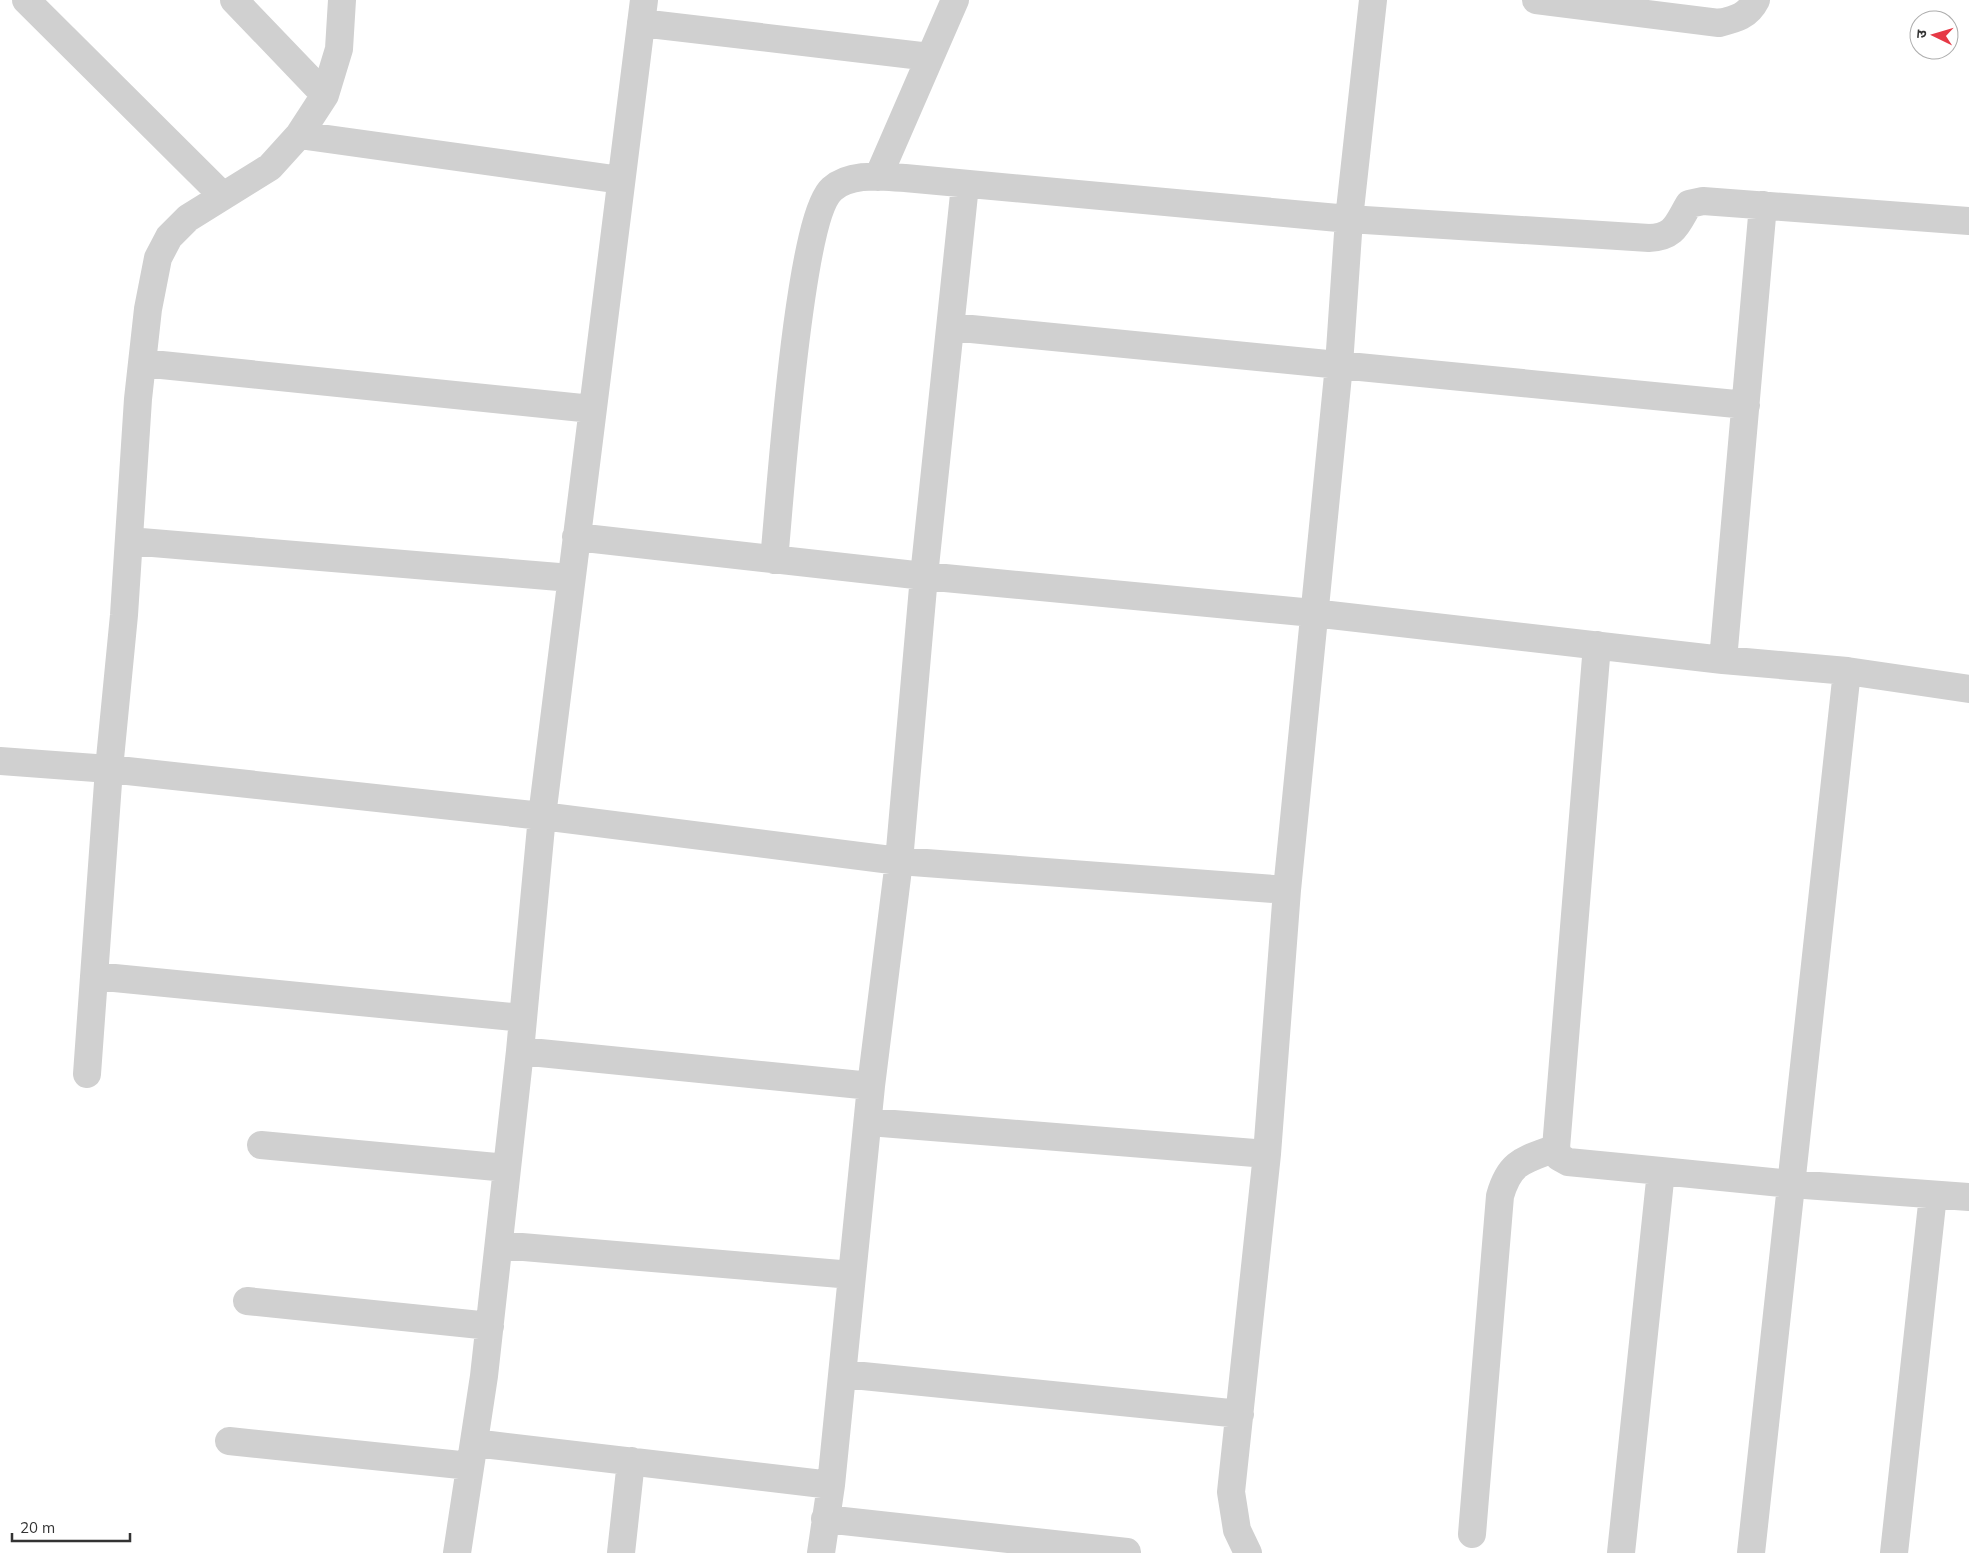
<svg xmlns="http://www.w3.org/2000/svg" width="1969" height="1553" font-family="Mulish,'Noto Sans Devanagari',sans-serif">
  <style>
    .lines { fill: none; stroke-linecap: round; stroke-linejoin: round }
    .minor { stroke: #d0d0d0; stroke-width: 28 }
  </style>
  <rect width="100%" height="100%" fill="#fff"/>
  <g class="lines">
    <path class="minor" d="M26 0 223 196
      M234 0 325 95
      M1536 0 1719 23C1736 19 1748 16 1756 0
      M641 23 930 57
      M299 135 621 180
      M878 177 955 0
      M951 327 1746 405
      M142 363 592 409
      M576 537 924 576 1313 613 1723 660 1847 671 1969 689
      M129 541 571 578
      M774 560C780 501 798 219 832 189 851 172 883 177 905 178L1349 219 1649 238C1675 237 1677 224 1689 204L1703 201 1969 221
      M1597 645 1556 1148 1559 1157 1568 1162 1661 1171 1621 1553
      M1723 660 1763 205
      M0 761 109 769 542 816 899 861 1287 890
      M94 976 523 1018
      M520 1051 871 1086
      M87 1074 109 769 124 615 138 399 148 309 158 258 169 237 188 218 270 167 299 135 325 95 339 49 342 0
      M869 1122 1267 1154
      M261 1145 507 1168
      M1661 1171 1791 1184 1969 1197
      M499 1245 852 1275
      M247 1301 490 1326
      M843 1374 1240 1414
      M229 1441 470 1466
      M474 1443 831 1485
      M825 1519 1127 1552
      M1472 1534 1500 1196C1510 1161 1524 1160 1556 1148
      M457 1553 484 1376 520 1051 542 816 644 0
      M621 1553 631 1461
      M821 1553 831 1485 871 1086 899 861 924 576 965 185
      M1248 1553 1237 1530 1231 1492 1267 1154 1287 890 1339 365 1349 219 1373 0
      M1751 1553 1847 671
      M1894 1553 1933 1195"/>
  </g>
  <g transform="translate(1934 35) rotate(275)"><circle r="24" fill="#ffffff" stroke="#adadad"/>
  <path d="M0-4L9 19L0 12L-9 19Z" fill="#e63946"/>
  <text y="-8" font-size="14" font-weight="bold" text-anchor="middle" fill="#333333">उ</text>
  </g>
  <path d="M12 1533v8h118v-8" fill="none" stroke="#333333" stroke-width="2.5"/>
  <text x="20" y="1533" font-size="15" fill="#333333" stroke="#ffffff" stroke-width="4" paint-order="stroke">20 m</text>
</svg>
